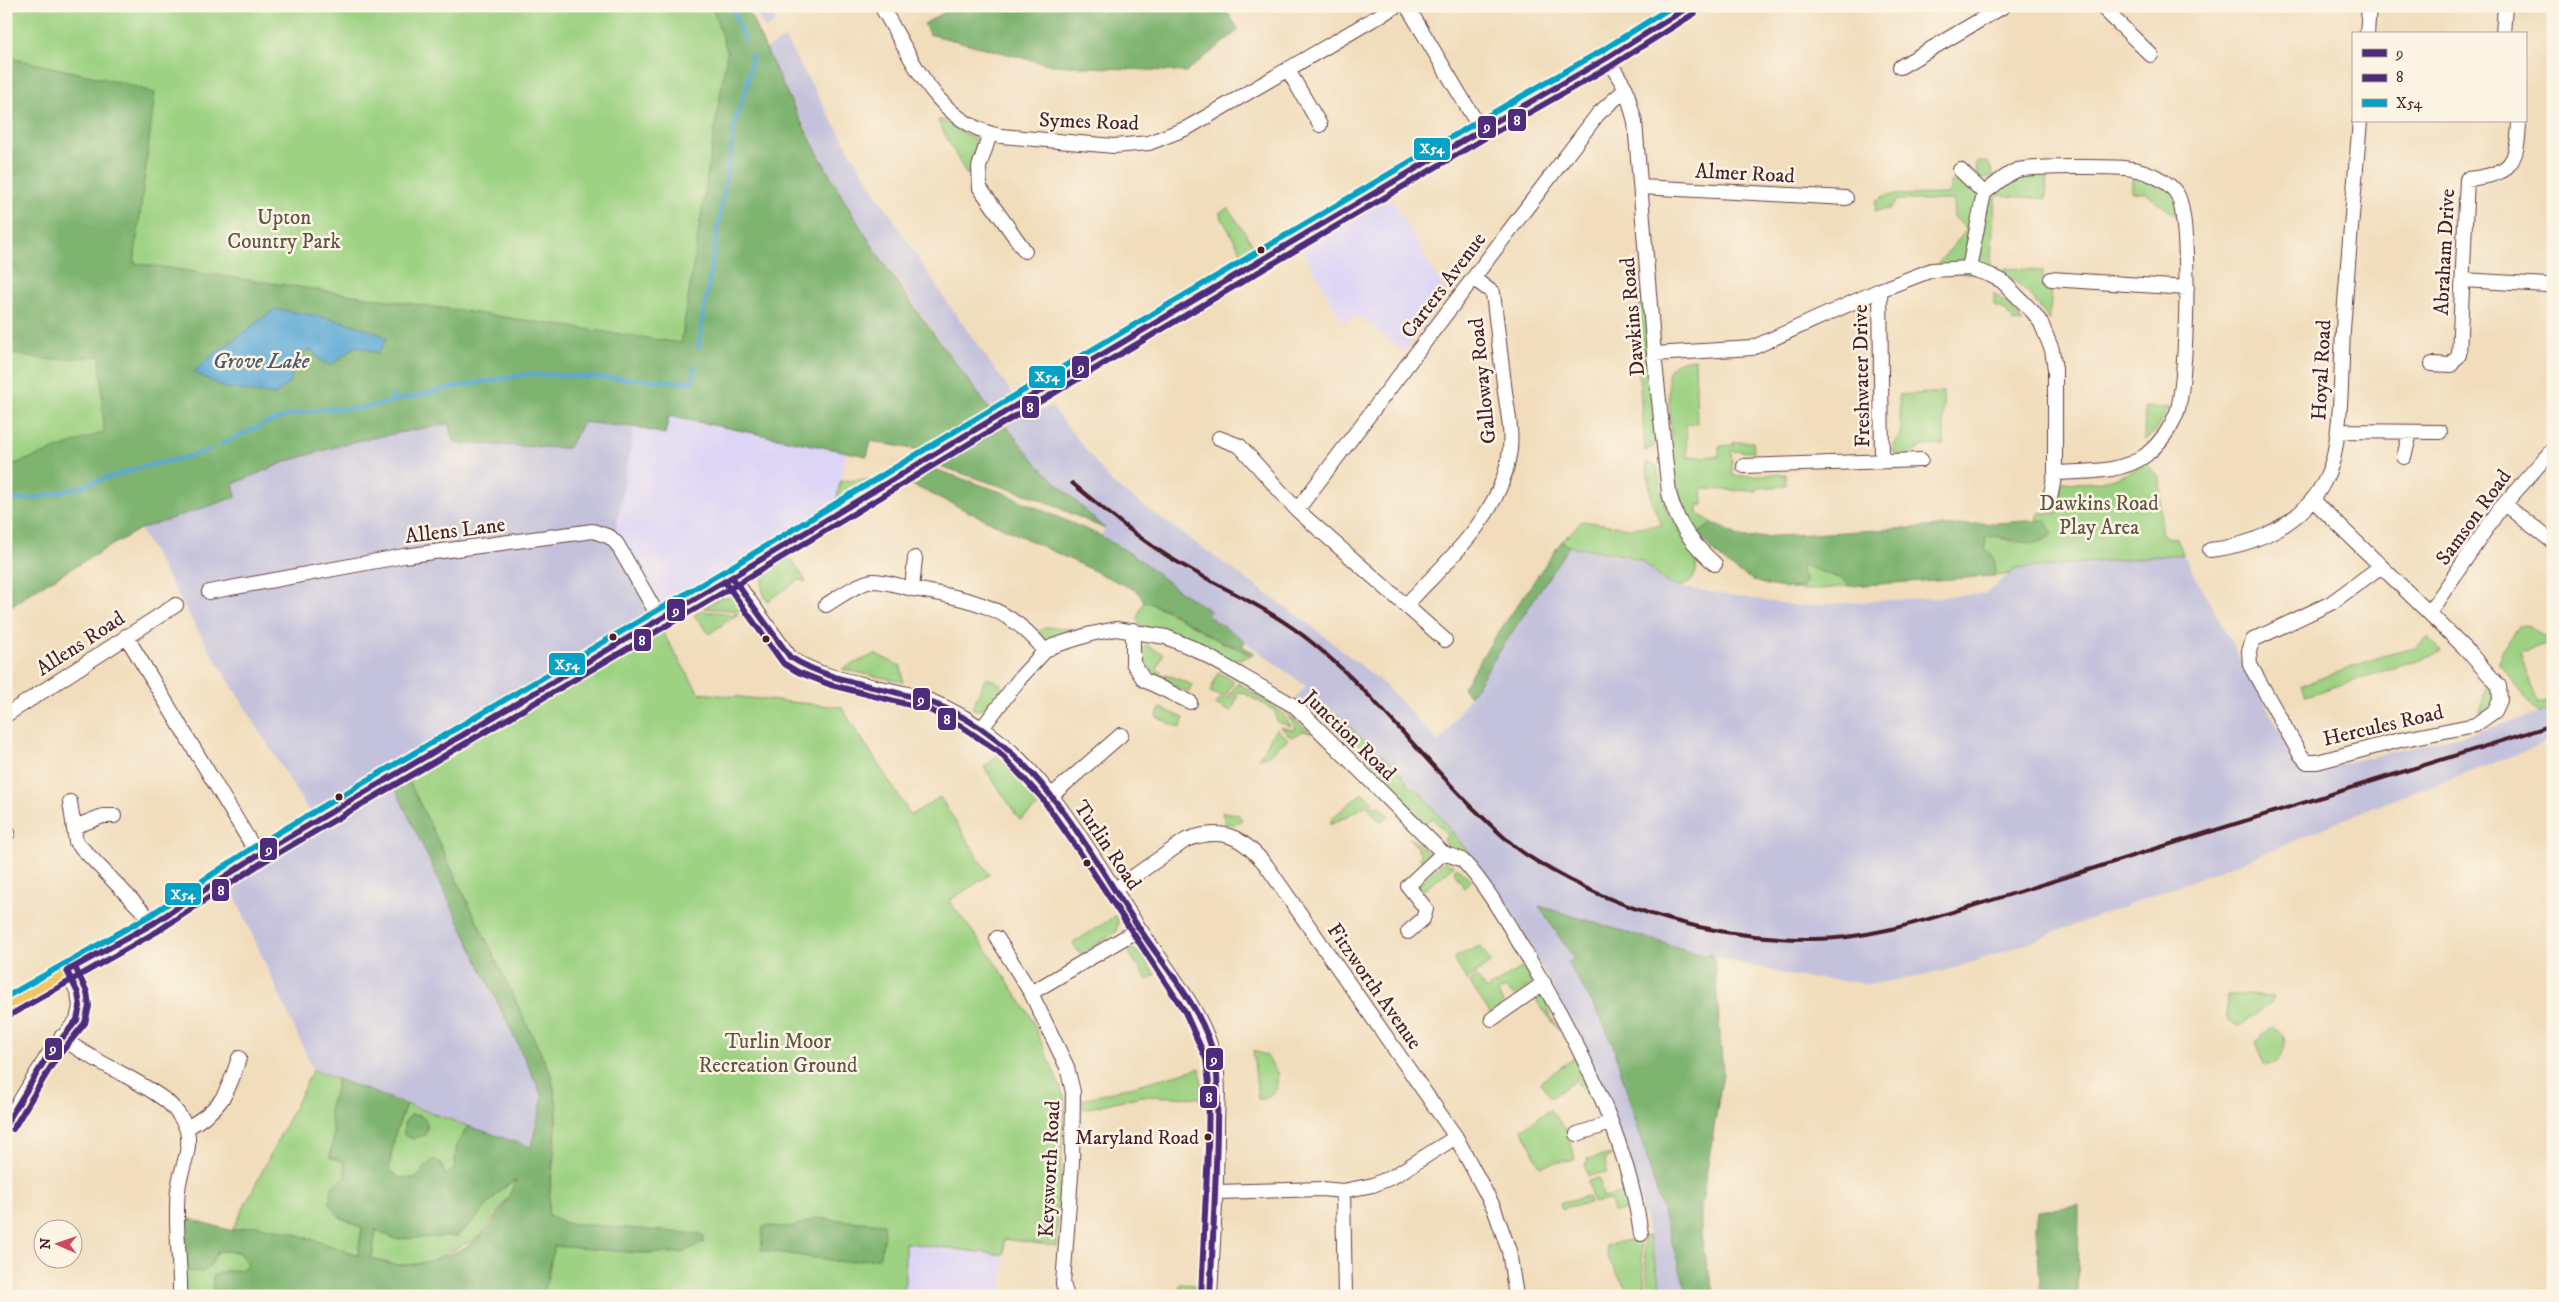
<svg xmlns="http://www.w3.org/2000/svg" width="2559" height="1302" font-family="'IM FELL DW Pica',serif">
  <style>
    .built { fill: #ded5f6 }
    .industrial { fill: #c3c1dc }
    .green { fill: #9dd282; stroke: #747856 }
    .forest { fill: #7eb470; stroke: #646a4e; fill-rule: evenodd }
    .water { fill: #5ca9d5; stroke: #536480 }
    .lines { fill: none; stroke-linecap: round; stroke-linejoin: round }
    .stream { stroke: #5ca9d5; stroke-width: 4 }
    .minor-casing { stroke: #633c41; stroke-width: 16 }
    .major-casing { stroke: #633c41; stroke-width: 21 }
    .minor { stroke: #fff; stroke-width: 14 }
    .major { stroke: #eec569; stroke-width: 19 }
    .rail { stroke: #4a1f2b; stroke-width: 4 }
    .bus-1-casing { stroke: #fcf5e5; stroke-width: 10 }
    .bus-2-casing { stroke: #fcf5e5; stroke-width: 10 }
    .bus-3-casing { stroke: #fcf5e5; stroke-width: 10 }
    .bus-1 { stroke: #4e2b7b; stroke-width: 6 }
    .bus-2 { stroke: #4e2b7b; stroke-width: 6 }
    .bus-3 { stroke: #04a2c6; stroke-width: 6 }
    .bus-dot { fill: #4a1f2b; stroke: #fcf5e5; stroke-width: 2 }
    .labels { text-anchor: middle; stroke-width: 5; stroke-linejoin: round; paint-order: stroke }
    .bus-label { font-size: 20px; fill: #4a1f2b; stroke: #fcf5e5; text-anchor: end }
    .street-label { font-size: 21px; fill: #4a1f2b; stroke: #fcf5e5 }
    .park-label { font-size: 21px; fill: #635545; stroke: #fcf5e5 }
    .water-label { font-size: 22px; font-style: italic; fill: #51566f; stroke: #fcf5e5 }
    .line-badge { stroke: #fcf5e5; stroke-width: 2 }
    .badge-label { font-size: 14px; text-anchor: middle; font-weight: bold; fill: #fff }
  </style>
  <rect width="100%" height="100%" fill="#fcf5e5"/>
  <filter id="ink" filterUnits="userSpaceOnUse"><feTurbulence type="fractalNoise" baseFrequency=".02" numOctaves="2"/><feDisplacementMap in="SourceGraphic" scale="10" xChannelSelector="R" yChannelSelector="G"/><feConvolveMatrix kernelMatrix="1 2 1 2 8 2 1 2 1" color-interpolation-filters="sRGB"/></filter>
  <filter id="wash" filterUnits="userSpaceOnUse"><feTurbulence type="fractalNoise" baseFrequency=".0096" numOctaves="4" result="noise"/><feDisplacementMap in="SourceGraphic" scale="20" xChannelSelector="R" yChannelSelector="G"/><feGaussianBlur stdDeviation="1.12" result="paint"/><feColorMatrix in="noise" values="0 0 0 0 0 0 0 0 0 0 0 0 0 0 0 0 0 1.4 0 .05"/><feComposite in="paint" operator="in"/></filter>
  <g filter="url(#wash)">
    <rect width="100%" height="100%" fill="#f1ddbc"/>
    <path class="built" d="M1392 199 1446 293 1404 351 1358 315 1344 324 1302 249Z
      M669 416 846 452 834 515 660 619 614 541 634 427 665 434Z
      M905 1243 1004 1255 1003 1296H905Z"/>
    <path class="industrial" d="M753 6H769L777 22 765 29Z
      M785 39 855 160 942 295 1029 417 1051 406 1113 484 1305 621 1383 683 1439 743 1569 546 1640 560 1678 587 1798 606 1985 594 2016 569 2183 554 2303 773 2473 733 2553 709V741L2363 811 2283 846 2011 949 1955 968 1922 976 1873 984 1794 976 1714 957 1709 952 1707 956 1540 907 1574 960 1568 963 1601 1018 1612 1042 1688 1296H1663L1649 1234 1619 1132 1572 1023 1512 914 1468 851 1421 794 1391 762 1372 750 1333 710 1325 718 1312 707 1308 711 1295 699 1306 686 1207 614 1210 611 1175 588 1138 558 1101 536 1105 529 1038 465 1009 429 994 405 988 407 871 244 825 165 765 49Z
      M582 422 634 427 614 541 660 619 390 778 543 1097 531 1148 313 1070 226 876 315 822 193 622 140 529 236 497 233 484 287 461 356 441 450 423Z"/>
    <path class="green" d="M6 6H746C782 87 823 169 871 244 908 302 952 357 992 413L929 452 871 441 867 456 669 416 665 434 634 427 583 422 568 448 455 443 449 423 356 441 287 461 233 484 236 497 6 467Z
      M940 119 977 141 970 174H966L938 121Z
      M1976 162H1988L1994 176 1982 179 1977 175Z
      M2047 168 2046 199 1998 195 1995 199 1990 275 1932 270 1967 230 1954 217 1953 200H1897L1889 209 1875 211 1876 200 1887 195 1949 194 1950 182 1973 183 1984 193 2016 170Z
      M2132 169 2177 194 2185 223 2146 193 2132 192Z
      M1228 208 1258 252 1245 259 1219 213Z
      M2005 268 2043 271V287L2052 288 2049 320 2029 293 2005 273Z
      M1646 292 1655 441 1654 446 1645 451 1635 324 1640 293Z
      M1994 293 2011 307 2023 323 2014 322 2004 309 1994 306Z
      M1695 359 1697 424H1686L1687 457 1719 456V446L1733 445 1734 442H1753L1754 452 1731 451 1733 476 1786 474V486L1758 488 1757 491 1702 489 1703 505H1698V514L1713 523 1698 534C1667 489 1672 431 1668 378 1669 362 1681 361 1695 359Z
      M1943 392 1944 445 1923 446 1907 457 1894 453 1893 445 1901 435 1899 395Z
      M2145 407 2168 408 2155 432 2144 440Z
      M1646 462 1656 465C1661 478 1660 493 1665 506 1673 526 1710 560 1691 581 1688 584 1682 587 1678 586 1662 585 1653 567 1640 560 1627 554 1585 549 1569 546L1561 542 1582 521 1630 528 1662 525 1652 503Z
      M2146 463 2160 478 2161 531 2165 537 2177 538 2183 554 2016 569 2010 574 1993 576 1996 571 1985 549 1986 538 1994 535 2017 543 2045 520 2037 521 2038 513H2061L2060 488 2063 482C2093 485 2121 480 2146 463Z
      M895 478 834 515 840 481Z
      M790 556 806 582 799 580 767 601C753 575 770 569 790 556Z
      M1802 564 1839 578 1851 586 1810 590 1790 589 1802 587Z
      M729 597 735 600 744 611 703 608 720 598Z
      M1144 601C1171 611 1194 627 1220 641 1231 647 1240 648 1251 656L1230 661 1172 634 1140 625 1137 618Z
      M700 611 738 614 709 634 694 615Z
      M2527 625 2553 642V653L2549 643 2521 652 2538 704 2553 699V709L2539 713C2532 708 2503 671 2498 662L2502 650 2520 626Z
      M1047 627 1084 630 1052 640 1042 638 1038 632Z
      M660 628 699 693 841 707 911 815 940 797 989 875 949 901 988 952 1030 1015 1065 1099 1056 1246 1004 1239V1255L905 1243V1296H536L555 1151 557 1106 551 1074 407 777Z
      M2428 637 2442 652 2306 696 2302 685 2386 655 2416 648Z
      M1146 645 1163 654 1157 669 1161 672 1159 677 1143 661 1142 649Z
      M875 654 901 666 903 682 842 669Z
      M1218 672 1234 681 1226 695 1220 696 1210 692Z
      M1166 674 1192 685 1189 692 1163 681Z
      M986 677 1003 685 991 708 976 710 972 708Z
      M1238 683 1279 709 1291 726 1277 722 1275 711 1242 692 1229 695Z
      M2486 685 2494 693 2495 705 2480 714Z
      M1238 696 1231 712 1215 704 1219 699Z
      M1160 708 1184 718 1180 728 1156 717Z
      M1285 712 1311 733 1303 731 1291 737 1280 727 1293 730 1296 728Z
      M1336 714C1354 731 1370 746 1389 761 1401 771 1408 787 1422 794L1471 856 1462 851H1452L1443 841 1448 835 1432 818 1423 824 1366 768 1373 759 1333 717Z
      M1276 729 1288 739 1267 756 1259 758Z
      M998 756 1044 802 1020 820 984 767Z
      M1362 793 1373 802 1330 825 1332 818Z
      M1373 805 1380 807 1389 816 1380 822 1368 807Z
      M1222 812 1238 814 1242 820 1235 825 1225 823Z
      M1409 837 1429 853 1430 857 1425 865 1419 857 1422 855Z
      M1444 861 1454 866 1420 893 1417 886Z
      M1456 867 1472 880 1464 888 1454 872Z
      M1117 915 1119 917 1116 932 1080 954 1073 943Z
      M1480 946 1491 962 1467 980 1453 958Z
      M1517 946 1536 980 1516 995 1512 994 1505 988 1498 993 1503 1003 1492 1016 1469 982 1476 976 1486 990 1525 965 1513 948Z
      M1125 947 1140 952 1155 975 1147 980Z
      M1540 994 1547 999C1544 1009 1554 1020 1559 1030L1534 998Z
      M2227 995 2274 996 2271 1003 2240 1026 2234 1024 2227 1018Z
      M2272 1028C2294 1032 2285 1064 2265 1066L2255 1042Z
      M1253 1051 1266 1055 1278 1074 1276 1090 1264 1099H1258Z
      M1574 1058 1582 1076 1551 1098 1540 1082Z
      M1200 1068 1203 1098 1141 1096 1084 1109 1082 1100Z
      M313 1070 337 1079 336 1089 329 1110 334 1135 330 1157 344 1162 346 1178 332 1187 340 1217 362 1228 358 1255 290 1232 232 1231Z
      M1583 1079H1584L1593 1101 1577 1083Z
      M406 1104 468 1126 457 1144 454 1170 445 1175 441 1164 426 1166 417 1178H399L389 1169 395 1134Z
      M1550 1110 1568 1132 1575 1159 1540 1166 1522 1129Z
      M1612 1154 1605 1160 1607 1172 1588 1176 1585 1164 1588 1163 1587 1159Z
      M1599 1178 1603 1197 1630 1191 1633 1208 1613 1212 1610 1200 1593 1203 1588 1181Z
      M516 1180 510 1195 479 1237 425 1264 395 1265 372 1258 376 1230 457 1236C477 1218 493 1193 516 1180Z
      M1588 1196 1590 1203 1566 1207 1564 1210 1561 1208 1560 1203Z
      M1649 1236 1663 1296H1649L1643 1237Z
      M1640 1238 1646 1296H1631L1607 1257 1606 1245Z
      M217 1251 238 1252 248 1264 241 1270 224 1271 214 1276 212 1296H180L181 1271 210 1266Z
      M1180 1284 1195 1285V1296H1179Z"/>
    <path class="forest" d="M712 6H746C782 87 823 169 871 244 908 302 952 357 992 413L929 452 871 441 867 456 669 416 665 434 634 427 583 422 568 448 455 443 450 423 356 441 287 461 233 484 236 497 140 529 31 592 6 610V467L104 432 100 356 51 360 6 353V57L123 83 155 93 134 263 681 343 727 51Z
      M955 6H1223L1239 30 1186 72 1051 65 929 34 924 24Z
      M1005 425 1038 465 1105 529 1037 498 937 465Z
      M931 468 1001 492 1101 536 1138 558 1175 588 1210 611 1207 615 1245 641 1242 646 1254 653 1251 656 1237 647 1221 642 1168 610 1144 601 1137 591 908 483Z
      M2045 520 2053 534C2029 555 2007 531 1986 538L1985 549 1994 557 1996 571 1993 576 1851 586 1839 578 1802 565 1800 569 1807 581 1802 587C1758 593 1724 566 1698 534L1713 523 1743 538Z
      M1561 542 1569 546 1470 696 1463 688 1487 649Z
      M407 777 551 1074 557 1106 548 1215 566 1223 701 1234 704 1237 703 1243 682 1253H641L554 1246 544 1296H212L213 1276 224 1271 241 1270 248 1264 238 1252 218 1251 210 1266 203 1272 181 1271 177 1215 232 1231 256 1225 290 1232 358 1255 362 1228 340 1217 329 1203 332 1187 346 1177 344 1162 330 1157 334 1135 329 1110 336 1089 337 1079 406 1104 395 1134 389 1168 399 1178H417L426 1166 434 1159 441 1164 445 1175 454 1170 457 1144 468 1126 531 1147 543 1097 393 784ZM516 1180C508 1201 496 1220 481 1236 464 1252 418 1268 395 1265 387 1264 379 1260 372 1258L376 1230 395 1239 457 1236 474 1221 502 1188Z
      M1539 906 1707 956 1709 952 1714 957 1723 1073 1701 1206V1233L1705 1259 1716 1296H1688L1612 1042 1601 1018 1568 963 1574 959Z
      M411 1115C426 1115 430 1122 425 1135L413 1139 404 1135V1123Z
      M2079 1206 2078 1296H2041L2036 1226 2038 1211Z
      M816 1218 884 1224 885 1235 879 1258 843 1262 761 1250 763 1226 792 1227Z"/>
    <path class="water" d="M275 309C314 315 351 320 387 338L378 353 356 346 331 365 319 360 312 350 297 354 290 382 275 395 225 388 194 372 205 361Z"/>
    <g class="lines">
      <path class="stream" d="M731 6 744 39
        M698 348 736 118 747 86 752 59 750 55
        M392 394 394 401
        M221 444 269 422 297 413 323 409 364 408 450 388 529 374 692 382 695 366
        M6 500C54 500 95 480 140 468 164 461 187 459 210 449"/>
    </g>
  </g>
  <g filter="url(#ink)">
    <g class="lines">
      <defs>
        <path id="minor" d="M881 6C912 57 936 124 1001 136L1114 146 1149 143 1187 128 1213 113 1396 6
          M1407 6 1481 130
          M2101 6 2151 55
          M2367 34 2369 6
          M2503 34 2505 6
          M1607 58 1626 89 1635 122 1654 354 1669 493C1676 523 1692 544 1715 564
          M1900 67 2004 6
          M1288 70 1320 125
          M990 134 979 167 980 188 1025 251
          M1960 170 1984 193
          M1641 187 1846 198
          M1969 268 1984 193C1994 186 2004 176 2015 171 2026 166 2117 166 2132 169 2147 171 2169 181 2177 194 2192 219 2187 384 2177 412 2171 428 2159 444 2146 455 2120 474 2085 471 2055 473
          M2051 279 2187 288
          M2463 280 2547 285 2553 289
          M1880 290 1882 460
          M1654 354 1752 348 1880 290 1932 270 1969 268 1990 275 2002 281 2033 312 2041 323 2052 350 2055 369V473L2049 504
          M2432 364 2451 365 2459 355 2467 179C2511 175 2518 163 2519 121
          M2338 431 2440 432
          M1219 438 1240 446 1297 510 1445 640
          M2404 457 2410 433
          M1744 466 1921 460
          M2313 500 2464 647 2499 686 2500 700 2495 711 2475 725 2400 740 2317 762H2307L2300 754 2250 665 2249 651 2253 640 2331 603 2380 567
          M2504 504 2553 542
          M1297 510 1598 114 1626 89
          M2210 550C2248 546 2288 530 2313 499 2322 488 2331 469 2334 455 2342 414 2341 371 2343 330 2348 260 2354 191 2360 121
          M732 577 790 657C820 680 878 686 916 696 939 703 960 714 981 728 1046 768 1098 867 1141 931 1167 970 1202 1011 1214 1057 1220 1080 1217 1105 1217 1129 1217 1185 1213 1240 1210 1296
          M912 589 915 558
          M209 592 404 556 593 531 610 537 617 544 660 619
          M826 605C837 598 860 582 873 581 886 581 902 587 914 589 968 599 1009 605 1045 651
          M1406 605C1445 563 1500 516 1509 456 1513 435 1508 413 1505 392 1501 359 1497 326 1493 293L1473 278
          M2429 613 2499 510 2553 449
          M1133 630V663L1144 680 1190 702
          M126 636 258 855
          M6 715 176 605
          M982 728 1021 677 1045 651 1053 646 1091 634 1116 629 1166 637 1195 649 1296 707 1443 853C1450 856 1460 857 1464 862 1485 884 1506 921 1522 947 1574 1034 1627 1133 1641 1234
          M1051 796 1121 735
          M70 802 76 842 154 923
          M74 827 103 816H114
          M6 830 8 833
          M1114 890 1186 840C1224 826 1242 837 1266 865L1456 1137 1494 1208 1509 1251 1516 1296
          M1408 932 1423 919 1426 909 1408 886 1443 853
          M997 938 1031 993 1067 1067 1073 1092 1072 1162 1063 1284 1067 1296
          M1031 993 1139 929
          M1492 1019 1544 983
          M61 1037C93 1062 133 1076 165 1100 173 1106 185 1121 187 1131 192 1151 180 1169 178 1190 174 1224 181 1260 180 1296
          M6 1124 48 1055 77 1020 80 1006 78 993 67 971
          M187 1128C222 1108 227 1095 239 1058
          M1577 1134 1611 1123
          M1343 1191 1345 1296
          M1216 1192 1322 1189 1343 1191 1373 1185 1394 1176 1456 1137"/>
        <path id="major" d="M6 1007 154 923 258 855 732 577 966 435 1481 130 1607 58 1690 6"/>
      </defs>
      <use href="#minor" class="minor-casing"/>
      <use href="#major" class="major-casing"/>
      <use href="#minor" class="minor"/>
      <use href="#major" class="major"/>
      <path class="rail" d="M1072 483C1106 511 1141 541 1179 563 1225 590 1274 610 1315 645 1373 693 1419 754 1472 807 1492 826 1512 847 1536 861 1619 912 1716 940 1814 939 1867 939 1919 922 1969 907 2023 891 2076 874 2129 857 2270 812 2412 770 2553 725"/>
      <defs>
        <path id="bus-1" d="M732 577 790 657C844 691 910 685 966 719 1048 767 1090 855 1141 931 1169 973 1207 1014 1216 1065 1219 1086 1217 1108 1217 1129 1216 1185 1213 1240 1210 1296
          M67 971 154 923 258 855 732 577 966 435 1481 130 1607 58 1690 6
          M6 1124 48 1055 77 1020 80 1006 78 993 67 971"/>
        <path id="bus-2" d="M725 582 783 663 798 672 831 685 930 710 961 726 999 752 1042 798 1081 854 1185 1012 1206 1059 1209 1084 1208 1150 1201 1296
          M10 1015 158 931 263 862 736 585 970 443 1485 138 1611 66 1695 13
          M13 1129 55 1060 85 1023 89 1006 87 992 75 967"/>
        <path id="bus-3" d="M6 997 149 916 254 847 728 569 962 427 1477 122 1603 50 1673 6"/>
      </defs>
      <use href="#bus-1" class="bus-1-casing"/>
      <use href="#bus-2" class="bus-2-casing"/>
      <use href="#bus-3" class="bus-3-casing"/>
      <use href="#bus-1" class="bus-1"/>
      <use href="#bus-2" class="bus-2"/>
      <use href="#bus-3" class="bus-3"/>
    </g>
  </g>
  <g class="bus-dot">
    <circle cx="1261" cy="250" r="4.5"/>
    <circle cx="613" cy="637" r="4.5"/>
    <circle cx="766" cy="639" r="4.5"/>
    <circle cx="339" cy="797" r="4.5"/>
    <circle cx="1087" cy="863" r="4.5"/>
    <circle cx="1208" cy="1137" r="4.5"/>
  </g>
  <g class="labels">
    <g class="bus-label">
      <text x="1199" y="1144">Maryland Road</text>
    </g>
    <g class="street-label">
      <text transform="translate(1089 121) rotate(2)" y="7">Symes Road</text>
      <text transform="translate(1745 173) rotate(3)" y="7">Almer Road</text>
      <text transform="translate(2444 252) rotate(-87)" y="7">Abraham Drive</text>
      <text transform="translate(1443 285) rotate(-53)" y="7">Carters Avenue</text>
      <text transform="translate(1632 317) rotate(-95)" y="7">Dawkins Road</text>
      <text transform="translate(2321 370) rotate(-87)" y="7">Hoyal Road</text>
      <text transform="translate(1861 376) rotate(-91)" y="7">Freshwater Drive</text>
      <text transform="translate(1482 381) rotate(-96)" y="7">Galloway Road</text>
      <text transform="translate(2473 517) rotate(-54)" y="7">Samson Road</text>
      <text transform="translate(455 530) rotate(-7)" y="7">Allens Lane</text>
      <text transform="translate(80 643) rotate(-33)" y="7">Allens Road</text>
      <text transform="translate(2383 725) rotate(-13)" y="7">Hercules Road</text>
      <text transform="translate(1350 735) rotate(44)" y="7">Junction Road</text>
      <text transform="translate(1108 845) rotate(56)" y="7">Turlin Road</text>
      <text transform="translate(1375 986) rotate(55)" y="7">Fitzworth Avenue</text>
      <text transform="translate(1049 1169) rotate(-87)" y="7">Keysworth Road</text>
    </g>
    <g class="park-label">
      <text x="284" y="224">Upton<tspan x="284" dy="24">Country Park</tspan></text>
      <text x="2099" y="510">Dawkins Road<tspan x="2099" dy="24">Play Area</tspan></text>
      <text x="778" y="1048">Turlin Moor<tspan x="778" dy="24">Recreation Ground</tspan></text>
    </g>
    <g class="water-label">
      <text x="261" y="368">Grove Lake</text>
    </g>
  </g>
  <g class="line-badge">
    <rect x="1507" y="108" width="20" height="24" rx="5" fill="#4e2b7b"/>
    <rect x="1477" y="115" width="20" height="24" rx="5" fill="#4e2b7b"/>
    <rect x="1413" y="137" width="38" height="24" rx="5" fill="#04a2c6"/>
    <rect x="1071" y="355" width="19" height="24" rx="5" fill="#4e2b7b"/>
    <rect x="1028" y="365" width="38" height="24" rx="5" fill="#04a2c6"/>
    <rect x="1021" y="395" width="19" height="24" rx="5" fill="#4e2b7b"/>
    <rect x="666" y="598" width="20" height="24" rx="5" fill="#4e2b7b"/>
    <rect x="633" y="628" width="19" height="24" rx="5" fill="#4e2b7b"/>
    <rect x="548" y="652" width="38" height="24" rx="5" fill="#04a2c6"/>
    <rect x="912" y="687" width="19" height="24" rx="5" fill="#4e2b7b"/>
    <rect x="937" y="707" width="20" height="24" rx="5" fill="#4e2b7b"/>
    <rect x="259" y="837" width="19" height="24" rx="5" fill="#4e2b7b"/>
    <rect x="211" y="878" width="19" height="24" rx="5" fill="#4e2b7b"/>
    <rect x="164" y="882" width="38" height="24" rx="5" fill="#04a2c6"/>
    <rect x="44" y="1037" width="19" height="24" rx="5" fill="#4e2b7b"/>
    <rect x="1205" y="1047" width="19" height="24" rx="5" fill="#4e2b7b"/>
    <rect x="1199" y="1085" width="19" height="24" rx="5" fill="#4e2b7b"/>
  </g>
  <g class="badge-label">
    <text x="1517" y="125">8</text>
    <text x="1487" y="131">9</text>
    <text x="1432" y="153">X54</text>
    <text x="1081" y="372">9</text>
    <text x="1047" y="381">X54</text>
    <text x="1030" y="412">8</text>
    <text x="676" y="615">9</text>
    <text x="642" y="645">8</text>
    <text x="567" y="669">X54</text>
    <text x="921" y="704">9</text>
    <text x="947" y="724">8</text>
    <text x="269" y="854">9</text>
    <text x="221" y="895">8</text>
    <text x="183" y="899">X54</text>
    <text x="53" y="1053">9</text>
    <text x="1214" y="1064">9</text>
    <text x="1209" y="1102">8</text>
  </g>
  <rect width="2559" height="1302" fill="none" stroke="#fcf5e5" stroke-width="25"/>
  <rect x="2352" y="32" width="175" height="90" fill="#fcf5e5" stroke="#b59f9b"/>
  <rect x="2362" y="49" width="25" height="8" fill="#4e2b7b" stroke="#b59f9b"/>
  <text x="2396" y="58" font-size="15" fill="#4a1f2b">9</text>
  <rect x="2362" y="74" width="25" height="8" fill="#4e2b7b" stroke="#b59f9b"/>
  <text x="2396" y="82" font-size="15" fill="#4a1f2b">8</text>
  <rect x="2362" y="99" width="25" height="8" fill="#04a2c6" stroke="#b59f9b"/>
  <text x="2396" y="108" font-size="15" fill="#4a1f2b">X54</text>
  <g transform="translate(58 1244) rotate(272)"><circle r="24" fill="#fcf5e5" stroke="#b59f9b"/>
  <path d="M0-4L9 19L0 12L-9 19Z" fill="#d1495b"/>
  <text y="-8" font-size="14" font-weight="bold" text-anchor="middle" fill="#4a1f2b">N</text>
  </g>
</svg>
